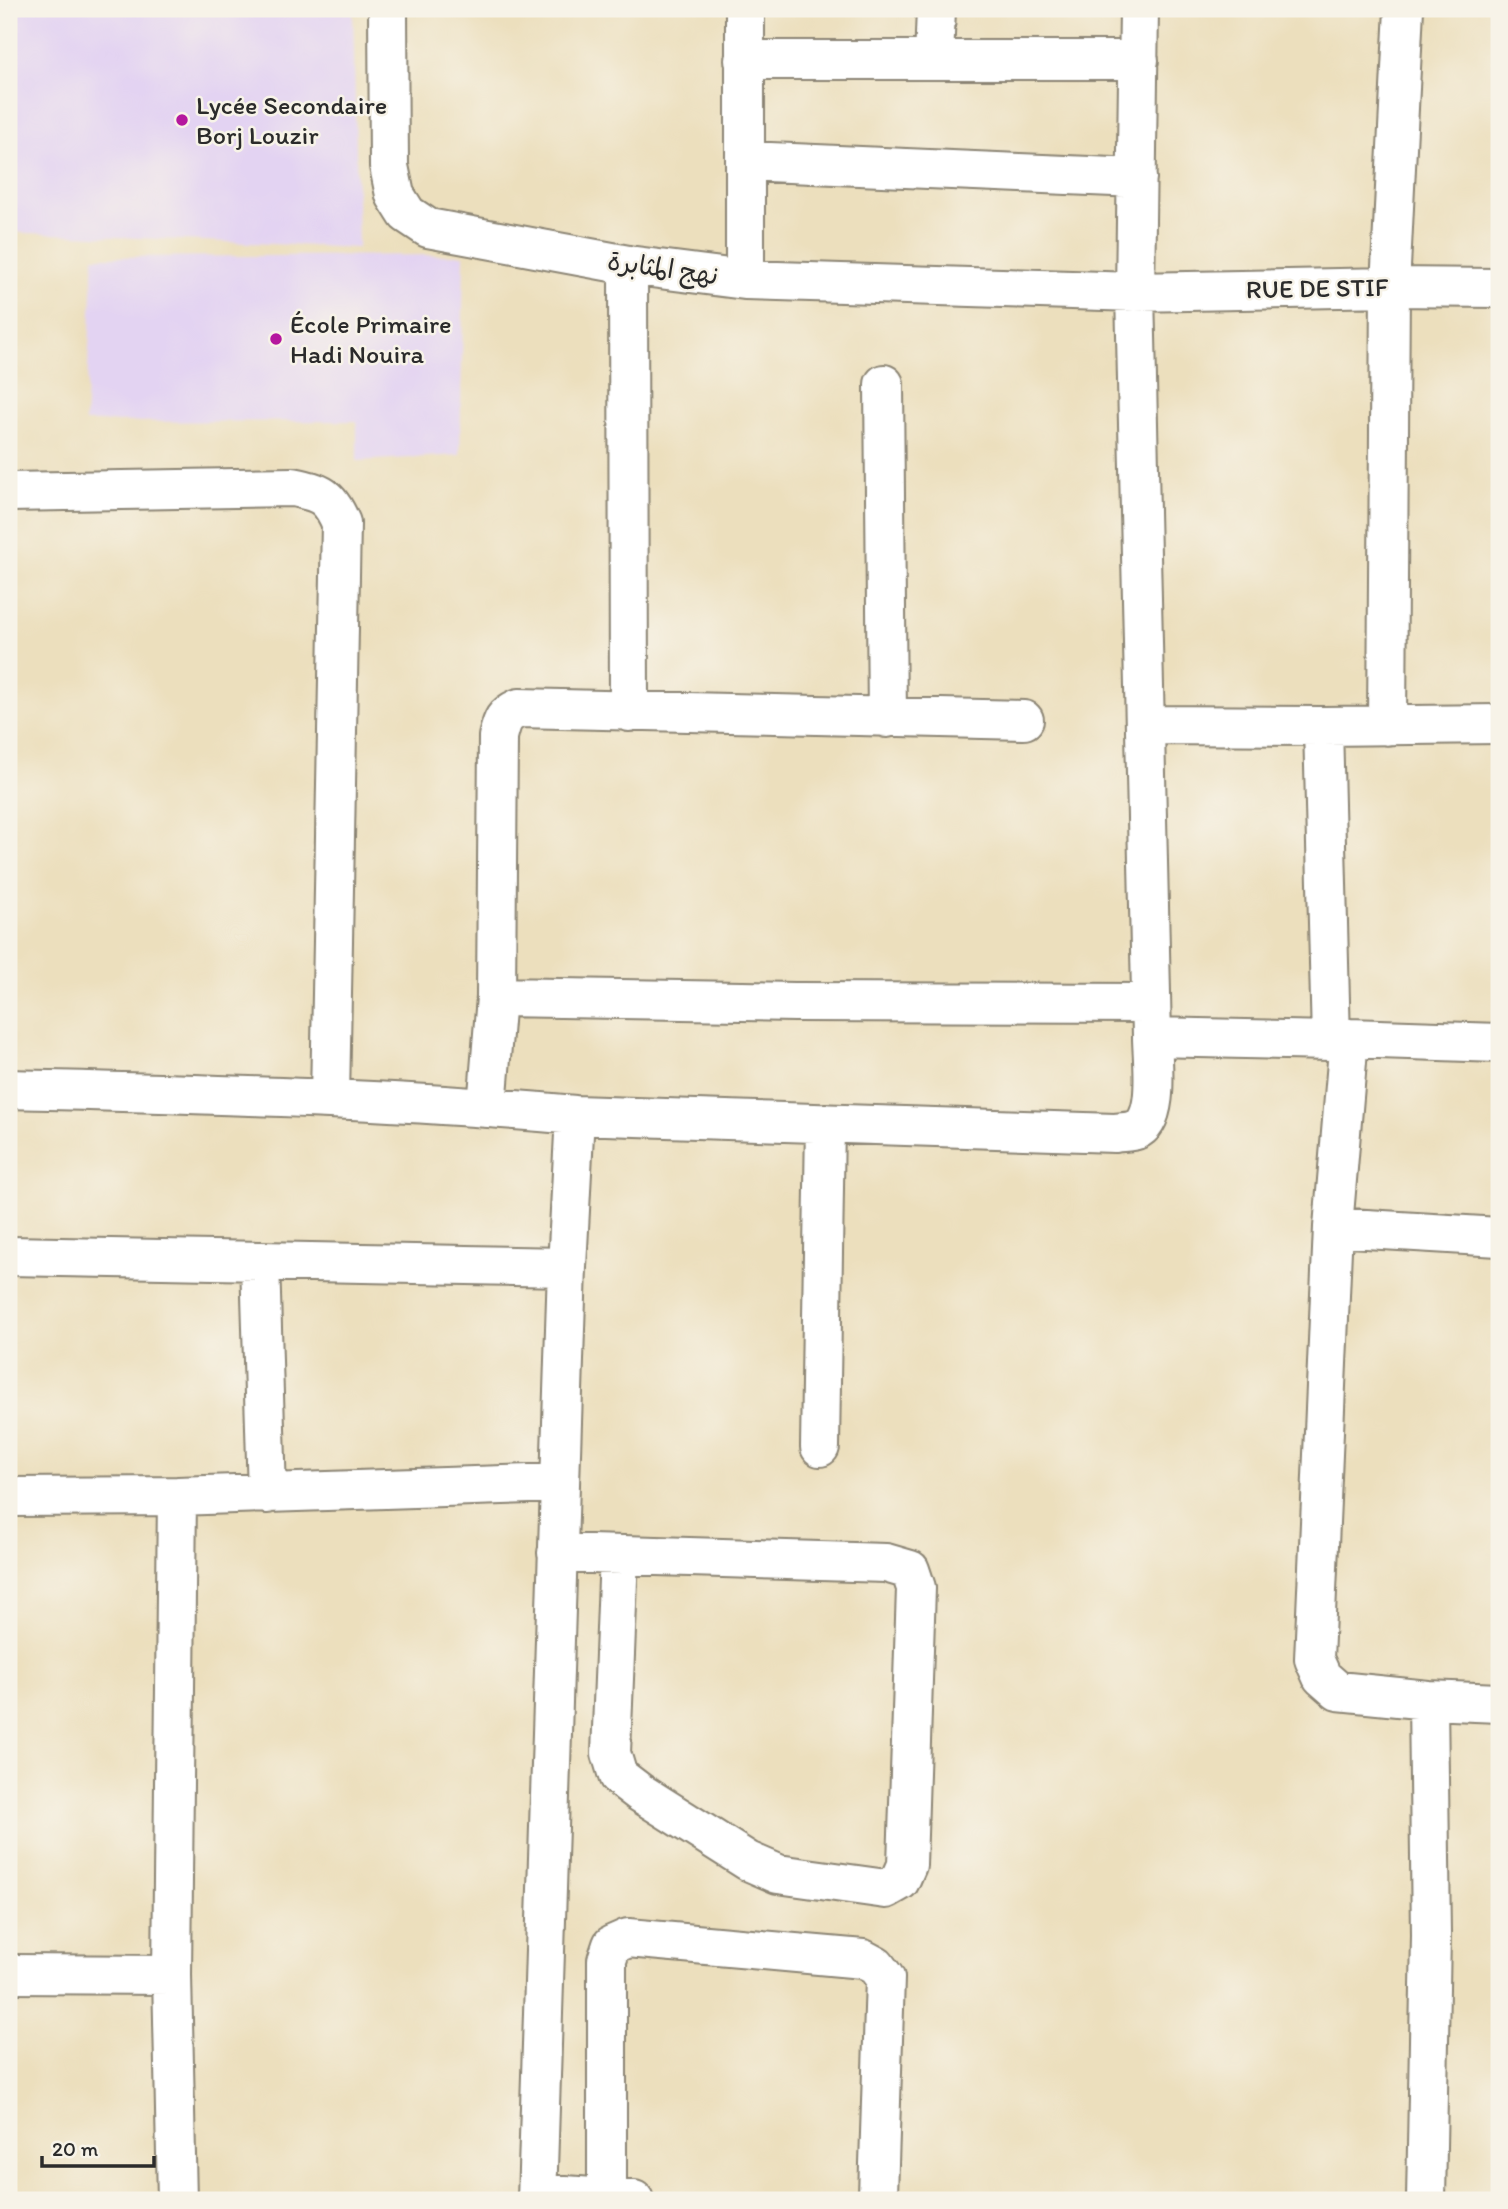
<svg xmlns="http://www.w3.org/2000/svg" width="1508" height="2209" font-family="Itim,'Playpen Sans Arabic',sans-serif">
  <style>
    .built { fill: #e3d3f2 }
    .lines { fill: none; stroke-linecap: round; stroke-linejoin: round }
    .minor-casing { stroke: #8c8574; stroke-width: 42 }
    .minor { stroke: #fff; stroke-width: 38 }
    .poi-dot { fill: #b5179e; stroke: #f7f3e8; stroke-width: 2.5 }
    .labels { text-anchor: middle; stroke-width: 5; stroke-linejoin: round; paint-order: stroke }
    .poi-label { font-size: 26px; fill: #2b2b2b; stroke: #f7f3e8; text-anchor: start }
    .street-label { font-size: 26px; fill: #2b2b2b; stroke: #f7f3e8 }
  </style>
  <rect width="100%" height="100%" fill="#f7f3e8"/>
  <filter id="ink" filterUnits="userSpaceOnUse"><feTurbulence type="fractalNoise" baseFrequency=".0143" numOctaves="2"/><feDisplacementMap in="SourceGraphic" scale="14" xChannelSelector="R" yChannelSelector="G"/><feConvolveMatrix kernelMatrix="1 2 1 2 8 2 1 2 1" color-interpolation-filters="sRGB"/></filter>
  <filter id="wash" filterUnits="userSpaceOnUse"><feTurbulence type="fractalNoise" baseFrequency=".00686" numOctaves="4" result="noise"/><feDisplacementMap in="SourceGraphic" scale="28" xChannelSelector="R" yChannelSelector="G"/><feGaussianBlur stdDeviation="1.57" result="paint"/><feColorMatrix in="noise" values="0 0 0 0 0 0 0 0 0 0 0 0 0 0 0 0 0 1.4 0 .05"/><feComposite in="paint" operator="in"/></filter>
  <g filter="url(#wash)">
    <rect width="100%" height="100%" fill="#ecdfbd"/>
    <path class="built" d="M9 9H353L358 248 9 232Z
      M464 255 460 455 357 461V421L85 422 94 257Z"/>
  </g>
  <g filter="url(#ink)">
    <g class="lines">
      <defs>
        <path id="minor" d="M388 9 389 166 395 195 407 214 428 228 628 265 745 280 1135 292 1390 287 1499 288
          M744 60H1139
          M934 60 936 9
          M745 161 1137 178
          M628 265 629 712
          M745 280V9
          M884 384 887 718
          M9 492 293 487C321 493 329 495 341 523L330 1098
          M1145 725 1323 726 1499 724
          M1323 726 1331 1041
          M1387 726 1390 287 1404 9
          M496 997 795 1002 1150 1003
          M1152 1037 1331 1041 1349 1038 1499 1043
          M1349 1038 1333 1227 1314 1659 1322 1677 1338 1691 1428 1700 1499 1703
          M9 1089C198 1094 387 1098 575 1115L1115 1133C1121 1132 1130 1132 1136 1130 1161 1120 1152 1059 1152 1037L1135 292 1139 9
          M487 1107 496 997 498 737C502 721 503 715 519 708L1024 720
          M1333 1227 1499 1237
          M9 1256 567 1267
          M260 1261 267 1494
          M820 1447 825 1123
          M177 1496 172 1975 177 2200
          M9 1497 177 1496 560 1483
          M557 1553 886 1563 910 1570 916 1588 907 1865 900 1881 886 1889 778 1874 748 1861 639 1792 618 1776 611 1753 619 1555
          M9 1974 172 1975
          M537 2193 634 2200
          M607 2198V1960L612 1945 628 1938 863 1959 876 1966 885 1978 878 2195 875 2200
          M537 2200 567 1267 575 1115
          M1426 2200 1431 1935 1428 1700"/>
      </defs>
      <use href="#minor" class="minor-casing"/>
      <use href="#minor" class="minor"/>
    </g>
  </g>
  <g class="poi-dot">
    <circle cx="182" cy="120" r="7"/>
    <circle cx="276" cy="339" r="7"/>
  </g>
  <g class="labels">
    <g class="poi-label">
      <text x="196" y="114">Lycée Secondaire<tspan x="196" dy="30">Borj Louzir</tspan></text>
      <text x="290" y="333">École Primaire<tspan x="290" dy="30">Hadi Nouira</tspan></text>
    </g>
    <g class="street-label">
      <text transform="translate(663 268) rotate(8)" y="9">نهج المثابرة</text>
      <text transform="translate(1317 288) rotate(-1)" y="9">RUE DE STIF</text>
    </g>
  </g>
  <rect width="1508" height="2209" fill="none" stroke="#f7f3e8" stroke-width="35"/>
  <path d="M42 2156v10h112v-10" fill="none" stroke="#2b2b2b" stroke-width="3.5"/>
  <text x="52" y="2156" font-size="21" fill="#2b2b2b" stroke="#f7f3e8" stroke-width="5" paint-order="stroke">20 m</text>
</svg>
